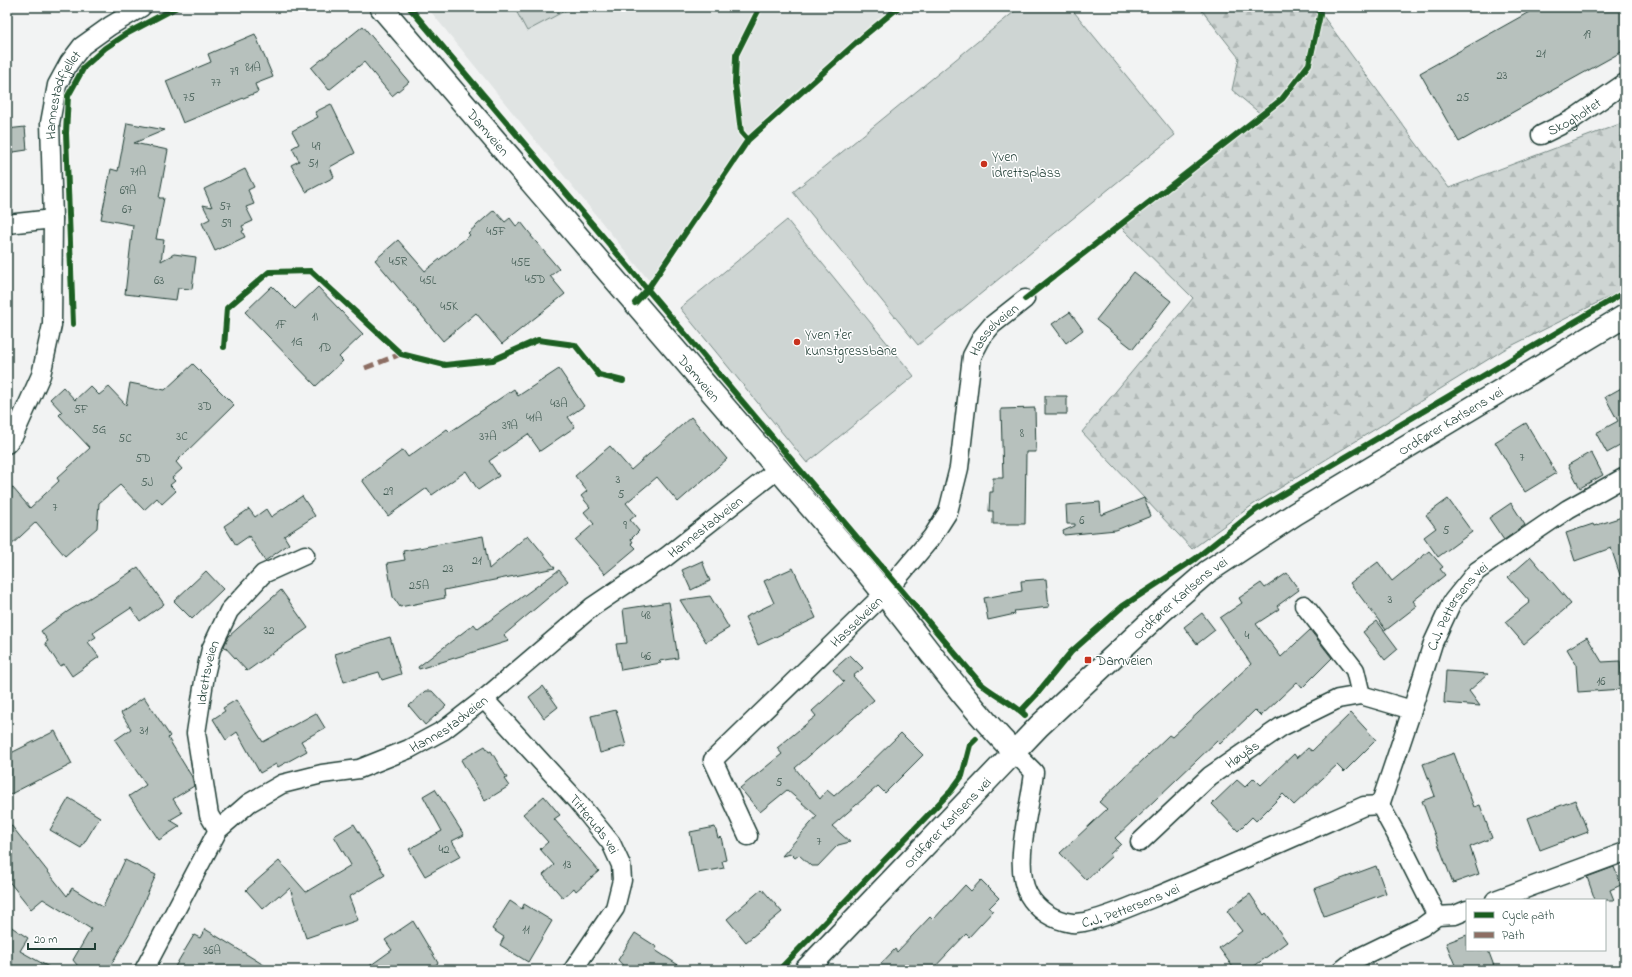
<svg xmlns="http://www.w3.org/2000/svg" width="1632" height="977" font-family="'Indie Flower',sans-serif">
  <style>
    .built { fill: #e0e4e3 }
    .forest { fill: url(#forest-firs); stroke: #768984 }
    .pitch { fill: #ced5d3; stroke: #768984 }
    .building { fill: #b7c1bd; stroke: #1f3d34 }
    .lines { fill: none; stroke-linecap: round; stroke-linejoin: round }
    .minor-casing { stroke: #1f3d34; stroke-width: 21 }
    .tertiary-casing { stroke: #1f3d34; stroke-width: 25 }
    .minor { stroke: #fff; stroke-width: 18 }
    .tertiary { stroke: #fff; stroke-width: 22 }
    .quiet { stroke: #8d6e63; stroke-width: 5; stroke-dasharray: 10 5; stroke-linecap: butt }
    .cycleway-casing { stroke: #fff; stroke-width: 8 }
    .cycleway { stroke: #1b5e20; stroke-width: 6 }
    .poi-dot { fill: #c8321e; stroke: #fff; stroke-width: 1.5 }
    .labels { text-anchor: middle; stroke-width: 3; stroke-linejoin: round; paint-order: stroke }
    .number-label { font-size: 12px; fill: #455e56 }
    .street-label { font-size: 14px; fill: #1f3d34; stroke: #fff }
    .poi-label { font-size: 14px; fill: #1f3d34; stroke: #fff; text-anchor: start }
  </style>
  <defs>
    <pattern id="forest-firs" width="22" height="20" patternUnits="userSpaceOnUse"><rect width="22" height="20" fill="#ced5d3"/><path d="M5 1l3.5 6h-7zM16 11l3.5 6h-7z" fill="#b0b8b6"/></pattern>
  </defs>
  <rect width="100%" height="100%" fill="#f2f3f3"/>
  <filter id="ink" filterUnits="userSpaceOnUse"><feTurbulence type="fractalNoise" baseFrequency=".025" numOctaves="2"/><feDisplacementMap in="SourceGraphic" scale="8" xChannelSelector="R" yChannelSelector="G"/><feConvolveMatrix kernelMatrix="1 2 1 2 8 2 1 2 1" color-interpolation-filters="sRGB"/></filter>
  <g filter="url(#ink)">
    <path class="built" d="M427 7H899L865 35 748 140 651 283Z"/>
    <path class="forest" d="M1199 7H1311L1320 14V12L1449 188 1625 122V289L1505 349 1254 504 1192 549 1082 432 1193 298 1120 226 1262 115 1232 90 1239 58Z"/>
    <path class="pitch" d="M514 7H572L527 31Z
      M1020 7H1070L1175 135 918 345 793 192Z
      M787 220 914 376 807 463 680 308Z"/>
    <path class="building" d="M1538 7H1625V50L1459 142 1420 73Z
      M363 26 409 82 392 96 364 62 329 90 311 68Z
      M255 34 273 77 255 84 258 92 183 123 166 81 211 62 208 54Z
      M331 104 355 153 330 167 334 177 306 192 291 165 299 161 292 148 299 144 292 131 318 117 315 112Z
      M127 123 165 130 134 143 168 150 159 198H164L156 239 164 240 161 261 174 254 196 257 192 289 178 288 176 300 125 294 133 225 101 219 111 169 118 171Z
      M25 127 27 150 7 153V129Z
      M245 169 254 187 248 190 254 204 246 207 253 221 242 226 244 230 242 231 245 237 215 251 202 223 210 219 203 205 212 207 204 189Z
      M494 210 505 222 510 218 516 226 521 222 532 236H531L559 269 550 276 565 294 502 344 476 313 443 341 375 260 398 240 425 271 470 235 468 233Z
      M1134 272 1171 301 1133 349 1096 320Z
      M272 286 295 309 318 287 363 334 339 357 343 361 316 386 245 312Z
      M1070 312 1083 330 1066 343 1052 324Z
      M193 364 234 405 176 462 182 469 172 478 175 481 170 485 176 491 162 504 157 498 144 510 120 485 99 503 97 528 65 556 36 522 7 549V481L30 508 59 481 57 478 90 448 59 415 62 412 50 399 63 387 75 400 90 386 99 395 109 387 126 405 130 383 165 390Z
      M559 369 584 406 568 417 575 427 540 451 528 434 489 461 499 476 478 490 466 471 432 495 427 488 388 516 362 480 403 450 408 457 447 429 450 432 514 389 518 396Z
      M1625 386V443L1607 453 1596 433 1618 421 1605 397Z
      M1045 396H1067V414H1045Z
      M1035 408 1036 452H1026L1025 524H993V511H989L990 492H993V478H1003L1001 409Z
      M691 417 727 459 678 502 657 477 626 503 636 515 630 520 639 531 631 539 633 542 631 543 636 548 605 574 575 540 594 524 584 512 590 507 581 496 587 491 575 476 610 446 631 470Z
      M1526 423 1556 473 1525 492 1495 442Z
      M1591 452 1603 475 1580 488 1568 465Z
      M302 496 315 516 284 536 289 544 265 561 249 536 236 545 224 526 249 509 255 517 266 509 271 517Z
      M1144 498 1151 516 1116 530 1064 535 1063 531 1075 526V524H1067L1066 505 1100 502 1101 515Z
      M1448 499 1472 532 1438 557 1424 537 1436 528 1426 515Z
      M1511 503 1525 525 1504 540 1489 518Z
      M1625 516V580L1622 581 1611 548 1575 561 1566 533 1593 524 1594 526Z
      M528 535 555 568 444 590 445 598 400 607 393 597 387 563 405 560 403 551 483 536 489 569Z
      M1429 551 1443 567 1440 569 1445 575 1413 601 1417 606 1386 630 1350 583 1378 562 1392 581Z
      M1531 557 1571 604 1524 644 1505 622 1530 602 1508 577Z
      M702 561 710 581 691 590 682 570Z
      M138 567 164 604 140 621 131 608 93 633 96 637 88 642 99 657 72 676 64 664 60 666 45 643 48 641 41 631 67 612 112 584V585Z
      M793 568 816 618 758 645 745 617 774 603 764 581Z
      M559 570 568 581 504 635 509 641 419 669 418 667 474 624 478 629Z
      M206 571 223 589 192 619 174 601Z
      M1287 573 1299 590 1277 606 1279 609 1256 624 1281 657 1310 630 1332 658 1302 688 1297 682 1261 716 1255 710 1220 744 1217 741 1115 838 1121 844 1110 854 1112 856 1086 880 1060 853 1107 809 1099 802 1169 735 1172 737 1251 664 1220 618 1242 603 1239 598 1261 583 1265 588Z
      M1046 579 1049 607 1014 611 1015 614 988 620 984 598 1022 591 1021 581Z
      M281 590 308 628 247 671 224 646 229 636Z
      M710 596 729 628 706 642 680 600Z
      M669 602 678 658 659 661 661 663 621 670 616 644 627 643 623 609Z
      M1202 613 1215 630 1197 644 1184 627Z
      M1377 621 1398 649 1385 660 1363 632Z
      M390 637 401 674 382 680 379 672 344 682 335 654Z
      M1587 637 1602 662 1620 661 1622 689 1578 692 1576 664 1567 649Z
      M850 655 863 668 853 676 874 700 795 768 820 799 827 790 834 796 857 776 901 733 923 755 885 793 878 786 832 826 850 842 838 845 818 866H811L799 855 795 858 791 854 782 856 817 816 787 790 760 812 740 788 782 754 777 748 816 716 812 711 844 682 833 670Z
      M1446 671 1488 674 1469 691 1480 706 1444 703Z
      M543 686 558 707 544 718 529 697Z
      M425 691H432L446 706 425 725 409 706Z
      M144 697 170 736 168 738 192 777 194 786 173 799 182 813 170 820 180 826 159 840 129 796 146 785 115 740 131 729 121 713Z
      M236 700 263 742 316 713 325 728 301 741 307 751 278 767 276 764 260 773 237 732 226 740 213 719 225 711 223 708Z
      M616 710 626 746 600 753 591 716Z
      M1351 713 1376 740 1344 772 1337 765 1294 805 1283 794 1256 821 1252 817 1238 831 1212 804 1237 780 1245 787 1254 778 1261 785 1294 754 1297 758 1308 748 1312 751Z
      M55 731 72 764 41 780 40 779 7 796V755Z
      M485 746 489 752 491 751 507 778 504 779 509 786 485 801 461 760Z
      M1454 753 1474 807 1480 805 1492 838 1470 847 1479 874 1453 883 1422 801 1435 796 1423 764Z
      M435 789 464 835 452 841 461 856 425 876 409 849 442 831 423 796Z
      M544 796 560 815 554 819 599 871 576 891 574 888 563 898 543 875 554 865 540 849 548 842 523 814Z
      M69 798 100 817 81 848 50 830Z
      M1575 800 1588 832 1540 850 1528 818Z
      M7 820 67 896 72 888 103 907 125 860 156 875 130 932 108 970H81L73 960 91 929 43 899 31 909 7 879Z
      M354 824 385 875 349 897 358 920 306 938 290 888 281 896 279 895 263 909 246 890 279 861 306 892 351 865 334 836Z
      M715 827 718 838 721 837 726 860 722 861 724 868 698 873 690 832Z
      M1376 866 1386 893 1324 916 1314 889Z
      M1614 867 1621 885 1610 890 1614 900H1595L1587 877Z
      M981 880 999 898 989 908 993 911 969 937 966 934 932 970H875L895 949 897 952 930 917 933 920 965 885 971 891Z
      M762 889 782 912 746 942 727 919Z
      M1250 894 1264 915 1266 913 1287 942 1249 970H1235L1219 948 1242 931 1227 911Z
      M510 901 522 909 524 904 552 921 528 962 500 945 504 937 492 929Z
      M413 921 438 963 428 970H364L392 950 385 940Z
      M7 924 28 938 20 951 54 970H7Z
      M205 929 241 951 272 970H173L194 935 200 938Z
      M635 933 657 947 655 950 686 970H627L618 960Z
      M1467 935V950H1488L1494 966 1483 970H1457L1446 943Z"/>
    <g class="lines">
      <defs>
        <g id="minor">
          <path id="s1" d="M1541 135 1573 119 1625 83"/>
          <path d="M7 224 53 219"/>
          <path id="s2" d="M7 444 14 435 41 375 52 325 53 219 50 123 57 85 69 63 82 46 110 26 142 7"/>
          <path d="M1304 605 1355 670 1361 695"/>
          <path id="s3" d="M484 699 577 801 611 843 621 865 622 880 615 908 573 970"/>
          <path id="s4" d="M1014 752 1034 772C1031 806 1012 864 1028 894 1038 911 1052 920 1072 923 1075 924 1080 922 1084 922 1109 917 1131 906 1155 897 1225 868 1294 837 1364 806L1380 805 1396 834 1437 916"/>
          <path id="s5" d="M1380 805 1412 710 1433 643 1452 602 1477 571 1568 509 1625 477"/>
          <path id="s6" d="M218 830 209 815 196 733 205 675 211 649 229 611 263 574 305 555"/>
          <path id="s7" d="M748 836 713 760 885 593 932 537 948 512 959 468 972 356 982 337 992 325 1025 299"/>
          <path id="s8" d="M1140 842 1210 776 1281 727 1338 699 1361 695 1412 710"/>
          <path d="M1495 900 1625 852"/>
          <path id="s9" d="M144 970 218 830 249 803 282 784 322 774 359 769 409 749 444 730 484 699 592 607 666 557 777 470"/>
          <path d="M1342 970 1356 959 1422 927 1437 916 1455 915 1467 910"/>
        </g>
        <g id="tertiary">
          <path id="s10" d="M381 7C540 192 698 378 858 562 911 624 957 694 1014 752"/>
          <path id="s11" d="M806 970 1039 726 1162 611 1207 572 1295 514 1625 316"/>
        </g>
      </defs>
      <use href="#minor" class="minor-casing"/>
      <use href="#tertiary" class="tertiary-casing"/>
      <use href="#minor" class="minor"/>
      <use href="#tertiary" class="tertiary"/>
      <path class="quiet" d="M365 368 401 354"/>
      <defs>
        <path id="cycleway" d="M409 7 980 683C994 695 1011 702 1025 715
          M748 140 741 132 735 83 736 55 760 7
          M1025 299 1282 99 1309 64 1320 15V12L1314 7
          M635 303 647 290 748 140 865 35 899 7
          M73 324 66 133 68 96 84 67 105 48 126 34 177 7
          M224 347 227 308 269 272 311 271 401 354 445 365 493 360 538 340 575 345 599 375 623 381
          M1021 711 1036 695 1071 652 1123 606 1195 559 1256 510 1625 292
          M779 970 951 791 962 776 970 745 976 739"/>
      </defs>
      <use href="#cycleway" class="cycleway-casing"/>
      <use href="#cycleway" class="cycleway"/>
    </g>
  </g>
  <g class="poi-dot">
    <circle cx="984" cy="164" r="4"/>
    <circle cx="797" cy="342" r="4"/>
    <rect x="1084" y="656" width="8" height="8" rx="2"/>
  </g>
  <g class="labels">
    <g class="number-label">
      <text x="1587" y="38">19</text>
      <text x="1541" y="57">21</text>
      <text x="253" y="71">81A</text>
      <text x="234" y="75">79</text>
      <text x="1502" y="79">23</text>
      <text x="216" y="86">77</text>
      <text x="189" y="101">75</text>
      <text x="1463" y="101">25</text>
      <text x="316" y="150">49</text>
      <text x="313" y="167">51</text>
      <text x="138" y="175">71A</text>
      <text x="128" y="194">69A</text>
      <text x="225" y="210">57</text>
      <text x="127" y="213">67</text>
      <text x="226" y="227">59</text>
      <text x="496" y="235">45F</text>
      <text x="398" y="265">45R</text>
      <text x="521" y="266">45E</text>
      <text x="535" y="283">45D</text>
      <text x="159" y="284">63</text>
      <text x="428" y="284">45L</text>
      <text x="449" y="310">45K</text>
      <text x="315" y="320">1I</text>
      <text x="281" y="328">1F</text>
      <text x="297" y="345">1G</text>
      <text x="325" y="351">1D</text>
      <text x="559" y="407">43A</text>
      <text x="205" y="410">3D</text>
      <text x="81" y="413">5F</text>
      <text x="534" y="421">41A</text>
      <text x="510" y="429">39A</text>
      <text x="99" y="433">5G</text>
      <text x="1022" y="437">8</text>
      <text x="182" y="440">3C</text>
      <text x="488" y="440">37A</text>
      <text x="125" y="442">5C</text>
      <text x="1522" y="461">7</text>
      <text x="143" y="462">5D</text>
      <text x="618" y="483">3</text>
      <text x="147" y="486">5J</text>
      <text x="388" y="495">29</text>
      <text x="621" y="498">5</text>
      <text x="55" y="511">7</text>
      <text x="1082" y="524">6</text>
      <text x="625" y="529">9</text>
      <text x="1446" y="534">5</text>
      <text x="477" y="564">21</text>
      <text x="448" y="572">23</text>
      <text x="419" y="589">25A</text>
      <text x="1390" y="603">3</text>
      <text x="646" y="619">48</text>
      <text x="269" y="634">32</text>
      <text x="1247" y="639">4</text>
      <text x="646" y="660">46</text>
      <text x="1601" y="685">16</text>
      <text x="144" y="734">31</text>
      <text x="779" y="786">5</text>
      <text x="819" y="845">7</text>
      <text x="444" y="853">42</text>
      <text x="567" y="868">13</text>
      <text x="526" y="933">11</text>
      <text x="212" y="954">36A</text>
    </g>
    <g class="street-label">
      <text dy="5" stroke="none"><textPath href="#s2" startOffset="361">Hannestadfjellet</textPath></text>
      <text dy="5" stroke="none"><textPath href="#s1" startOffset="38">Skogholtet</textPath></text>
      <text dy="5" stroke="none"><textPath href="#s10" startOffset="165">Damveien</textPath></text>
      <text dy="5" stroke="none"><textPath href="#s7" startOffset="619">Hasselveien</textPath></text>
      <text dy="5" stroke="none"><textPath href="#s10" startOffset="489">Damveien</textPath></text>
      <text dy="5" stroke="none"><textPath href="#s11" startOffset="852">Ordfører Karlsens vei</textPath></text>
      <text dy="5" stroke="none"><textPath href="#s9" startOffset="741">Hannestadveien</textPath></text>
      <text dy="5" stroke="none"><textPath href="#s11" startOffset="528">Ordfører Karlsens vei</textPath></text>
      <text dy="5" stroke="none"><textPath href="#s5" startOffset="215">C.J. Pettersens vei</textPath></text>
      <text dy="5" stroke="none"><textPath href="#s7" startOffset="283">Hasselveien</textPath></text>
      <text dy="5" stroke="none"><textPath href="#s6" startOffset="162">Idrettsveien</textPath></text>
      <text dy="5" stroke="none"><textPath href="#s9" startOffset="417">Hannestadveien</textPath></text>
      <text dy="5" stroke="none"><textPath href="#s8" startOffset="135">Høyås</textPath></text>
      <text dy="5" stroke="none"><textPath href="#s11" startOffset="204">Ordfører Karlsens vei</textPath></text>
      <text dy="5" stroke="none"><textPath href="#s3" startOffset="167">Titteruds vei</textPath></text>
      <text dy="5" stroke="none"><textPath href="#s4" startOffset="268">C.J. Pettersens vei</textPath></text>
    </g>
    <g class="poi-label">
      <text x="992" y="161">Yven<tspan x="992" dy="16">idrettsplass</tspan></text>
      <text x="805" y="339">Yven 7'er<tspan x="805" dy="16">kunstgressbane</tspan></text>
      <text x="1096" y="665">Damveien</text>
    </g>
  </g>
  <rect width="1632" height="977" fill="none" stroke="#fff" stroke-width="24"/>
  <rect x="12" y="12" width="1608" height="953" fill="none" stroke="#1f3d34" stroke-width="1.5" filter="url(#ink)"/>
  <rect x="1466" y="899" width="140" height="52" fill="#ffffff" stroke="#a5b1ae"/>
  <rect x="1474" y="912" width="20" height="6" fill="#1b5e20" stroke="#a5b1ae"/>
  <text x="1502" y="919" font-size="12" fill="#1f3d34">Cycle path</text>
  <rect x="1474" y="932" width="20" height="6" fill="#8d6e63" stroke="#a5b1ae"/>
  <text x="1502" y="939" font-size="12" fill="#1f3d34">Path</text>
  <path d="M28 943v6h67v-6" fill="none" stroke="#1f3d34" stroke-width="2"/>
  <text x="34" y="943" font-size="12" fill="#1f3d34" stroke="#ffffff" stroke-width="3" paint-order="stroke">20 m</text>
</svg>
